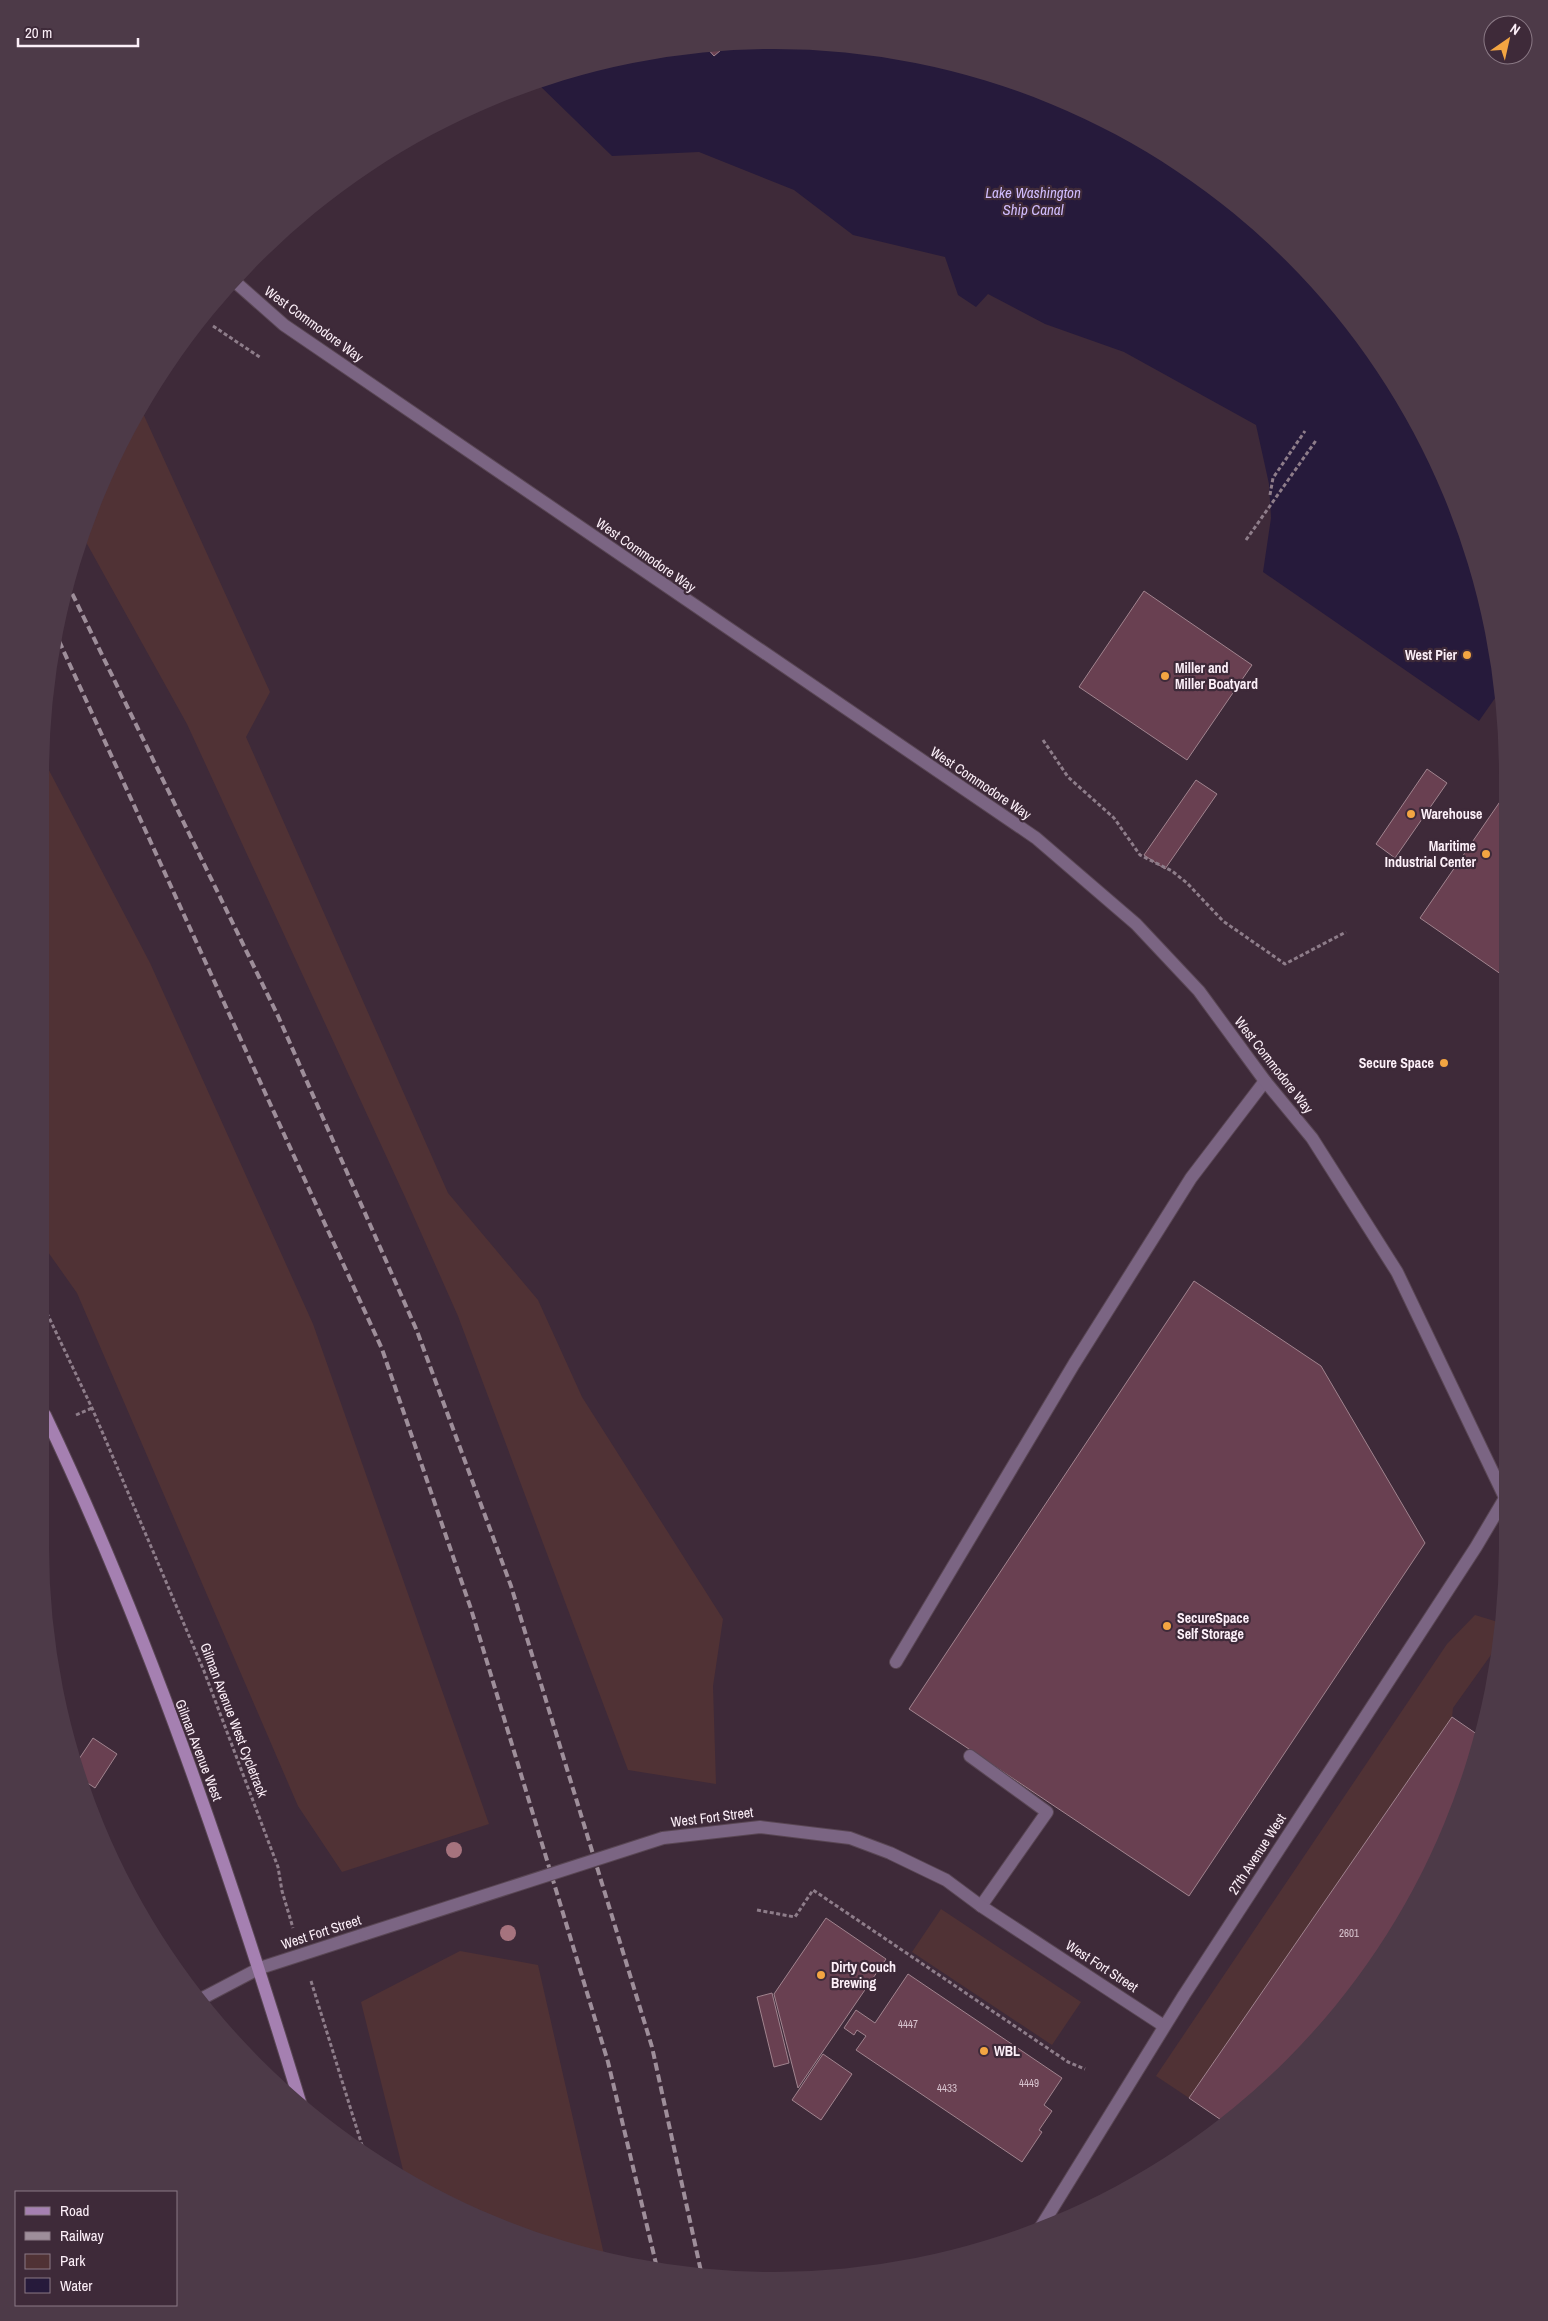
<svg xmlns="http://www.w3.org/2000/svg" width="1548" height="2321" font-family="'Archivo Narrow',sans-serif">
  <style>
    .green { fill: #503235 }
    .water { fill: #261a3b }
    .building { fill: #694051; stroke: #a1848f }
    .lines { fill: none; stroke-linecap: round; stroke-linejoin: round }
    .service-casing { stroke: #594654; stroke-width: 14 }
    .minor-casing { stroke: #594654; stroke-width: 14 }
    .tertiary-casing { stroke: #594654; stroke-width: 14 }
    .secondary-casing { stroke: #594654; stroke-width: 14 }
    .path { stroke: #8e7d8a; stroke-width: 3; stroke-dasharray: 4 2.5; stroke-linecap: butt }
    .service { stroke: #7b6583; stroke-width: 12 }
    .minor { stroke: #7b6583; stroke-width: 12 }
    .tertiary { stroke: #7b6583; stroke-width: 12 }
    .secondary { stroke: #a580b1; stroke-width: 12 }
    .rail { stroke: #9e8e9a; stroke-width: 4; stroke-dasharray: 8 4; stroke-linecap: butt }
    .minor-bridge-casing { stroke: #594654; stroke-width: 14; stroke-linecap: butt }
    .minor-bridge { stroke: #7b6583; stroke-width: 12 }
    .tree { fill: #a6737e }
    .poi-dot { fill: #f3a542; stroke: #3e2a39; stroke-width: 2 }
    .labels { text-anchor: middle; stroke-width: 4.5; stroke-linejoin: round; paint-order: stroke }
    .number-label { font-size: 11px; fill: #d7c3ce }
    .street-label { font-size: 14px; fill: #fceff8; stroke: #3e2a39 }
    .poi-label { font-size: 14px; font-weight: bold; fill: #fceff8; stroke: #3e2a39; text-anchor: start }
    .water-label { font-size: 15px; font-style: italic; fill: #d1bdfe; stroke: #3e2a39 }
  </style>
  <rect width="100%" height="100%" fill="#3e2a39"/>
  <path class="green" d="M141 409 270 692 246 737 448 1193 538 1300 582 1397 723 1619 713 1686 716 1784 628 1770 458 1316 406 1199 187 724 81 533 116 449Z
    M42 757 150 963 313 1324 489 1824 342 1872 298 1806 77 1293 43 1245 40 774Z
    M1475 1615 1498 1622 1500 1626 1498 1645 1453 1708 1452 1717 1189 2098 1156 2076 1447 1644Z
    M941 1909 1081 2002 1052 2045 912 1952Z
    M460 1951 538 1965 605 2259C538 2248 465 2214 406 2182L361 2002Z"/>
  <path class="water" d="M774 40 917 54 1055 96 1182 164 1293 255 1384 366 1452 493 1494 631 1500 691 1479 721 1263 572 1271 518 1269 484 1256 425 1124 352 1045 324 988 294 976 307 958 295 945 257 853 235 794 190 699 152 612 156 537 83 631 54Z"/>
  <path class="building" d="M727 45 714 56 706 47Z
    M1144 591 1252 665 1187 760 1079 687Z
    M1427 769 1447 783 1395 858 1376 844Z
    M1196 780 1217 794 1165 869 1144 855Z
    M1508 790V979L1420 918Z
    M1194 1281 1321 1366 1425 1543 1189 1896 909 1709Z
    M1452 1717 1481 1737 1469 1783 1432 1872 1356 1994 1293 2066 1227 2124 1189 2098Z
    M93 1738 117 1754 95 1788 77 1776 75 1765Z
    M826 1918 886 1959 798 2088 774 1994Z
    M908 1974 1062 2078 1044 2105 1052 2111 1039 2130 1042 2132 1022 2162 856 2050 866 2036 857 2030 854 2035 844 2028 856 2010 875 2023Z
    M772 1993 789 2063 774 2067 757 1997Z
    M823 2054 852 2074 821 2120 792 2100Z"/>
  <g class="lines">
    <defs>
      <path id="service" d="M896 1662 1074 1364 1191 1178 1265 1081
        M970 1756 1047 1812 981 1906"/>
      <path id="minor" d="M663 1838 760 1827 850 1838 890 1853 946 1880 981 1906 1164 2026
        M199 2000 260 1968 365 1934
        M1039 2230 1184 1995 1476 1547 1505 1498"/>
      <path id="tertiary" d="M233 280 284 325 1036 838 1136 924 1199 991 1265 1081 1312 1138 1397 1272 1508 1504"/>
      <path id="secondary" d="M45 1415C150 1635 230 1872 301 2105"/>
    </defs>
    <use href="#service" class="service-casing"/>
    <use href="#minor" class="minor-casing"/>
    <use href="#tertiary" class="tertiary-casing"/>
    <use href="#secondary" class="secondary-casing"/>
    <path class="path" d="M213 326 261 358
      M1270 495 1273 478 1305 431
      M1246 540 1317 439
      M1043 740 1068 777 1114 818 1140 855 1172 871 1187 883 1223 921 1285 964 1346 932
      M44 1307 92 1408 204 1671 278 1867 282 1891 293 1928
      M76 1415 92 1408
      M757 1910 795 1917 813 1890 1068 2062 1085 2069
      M311 1981 365 2155"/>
    <use href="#service" class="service"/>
    <use href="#minor" class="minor"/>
    <use href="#tertiary" class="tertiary"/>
    <use href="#secondary" class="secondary"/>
    <path class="rail" d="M67 583 278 1016 417 1331 511 1586 652 2047 702 2276
      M54 630 382 1349 471 1609 608 2062 657 2268"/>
    <defs>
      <path id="minor-bridge" d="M365 1934 663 1838"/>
    </defs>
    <use href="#minor-bridge" class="minor-bridge-casing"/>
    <use href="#minor-bridge" class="minor-bridge"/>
  </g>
  <g class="tree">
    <circle cx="454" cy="1850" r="8"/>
    <circle cx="508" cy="1933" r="8"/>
  </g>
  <g class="poi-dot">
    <circle cx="1467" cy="655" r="5"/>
    <circle cx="1165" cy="676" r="5"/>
    <circle cx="1411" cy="814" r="5"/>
    <circle cx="1486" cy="854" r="5"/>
    <circle cx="1444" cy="1063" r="5"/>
    <circle cx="1167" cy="1626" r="5"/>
    <circle cx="821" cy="1975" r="5"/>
    <circle cx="984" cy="2051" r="5"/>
  </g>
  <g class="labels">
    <g class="number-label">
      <text x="1349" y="1937">2601</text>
      <text x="908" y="2028">4447</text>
      <text x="1029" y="2087">4449</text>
      <text x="947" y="2092">4433</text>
    </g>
    <g class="street-label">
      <text transform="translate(314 324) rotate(36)" y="5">West Commodore Way</text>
      <text transform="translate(646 555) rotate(35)" y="5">West Commodore Way</text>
      <text transform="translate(981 783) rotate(34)" y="5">West Commodore Way</text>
      <text transform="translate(1274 1065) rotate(52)" y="5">West Commodore Way</text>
      <text transform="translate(234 1720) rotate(69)" y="5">Gilman Avenue West Cycletrack</text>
      <text transform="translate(199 1750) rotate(69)" y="5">Gilman Avenue West</text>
      <text transform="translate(712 1817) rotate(-7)" y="5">West Fort Street</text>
      <text transform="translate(1257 1854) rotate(-57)" y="5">27th Avenue West</text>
      <text transform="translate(321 1932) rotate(-18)" y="5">West Fort Street</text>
      <text transform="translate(1102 1966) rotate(33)" y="5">West Fort Street</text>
    </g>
    <g class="poi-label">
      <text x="1457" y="660" text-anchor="end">West Pier</text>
      <text x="1175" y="673">Miller and<tspan x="1175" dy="16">Miller Boatyard</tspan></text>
      <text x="1421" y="819">Warehouse</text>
      <text x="1476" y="851" text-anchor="end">Maritime<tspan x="1476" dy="16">Industrial Center</tspan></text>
      <text x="1434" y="1068" text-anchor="end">Secure Space</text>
      <text x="1177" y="1623">SecureSpace<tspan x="1177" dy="16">Self Storage</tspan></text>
      <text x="831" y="1972">Dirty Couch<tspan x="831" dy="16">Brewing</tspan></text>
      <text x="994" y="2056">WBL</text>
    </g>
    <g class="water-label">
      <text x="1033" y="198">Lake Washington<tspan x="1033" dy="17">Ship Canal</tspan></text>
    </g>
  </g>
  <path d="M0 0H1548V2321H0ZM774 49H774A725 725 0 0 1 1499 774V1547A725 725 0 0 1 774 2272H774A725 725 0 0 1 49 1547V774A725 725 0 0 1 774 49Z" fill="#4d3a48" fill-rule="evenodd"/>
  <rect x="15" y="2191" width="162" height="115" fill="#3e2a39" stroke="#8a7985"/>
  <rect x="25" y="2207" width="25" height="8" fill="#a580b1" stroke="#8a7985"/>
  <text x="60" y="2216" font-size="15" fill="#fceff8">Road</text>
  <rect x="25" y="2232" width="25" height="8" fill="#9e8e9a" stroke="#8a7985"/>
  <text x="60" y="2241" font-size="15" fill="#fceff8">Railway</text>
  <rect x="25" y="2254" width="25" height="15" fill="#503235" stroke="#8a7985"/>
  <text x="60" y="2266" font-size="15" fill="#fceff8">Park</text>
  <rect x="25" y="2278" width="25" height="15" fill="#261a3b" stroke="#8a7985"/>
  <text x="60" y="2291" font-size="15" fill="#fceff8">Water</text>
  <g transform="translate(1508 40) rotate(34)"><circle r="24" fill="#3e2a39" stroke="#8a7985"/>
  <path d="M0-4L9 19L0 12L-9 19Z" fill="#f3a542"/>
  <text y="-8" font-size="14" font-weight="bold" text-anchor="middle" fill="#fceff8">N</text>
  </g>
  <path d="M18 38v8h120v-8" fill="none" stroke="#fceff8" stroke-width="2.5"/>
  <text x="25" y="38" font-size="15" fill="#fceff8" stroke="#3e2a39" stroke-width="4" paint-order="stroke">20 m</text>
</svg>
